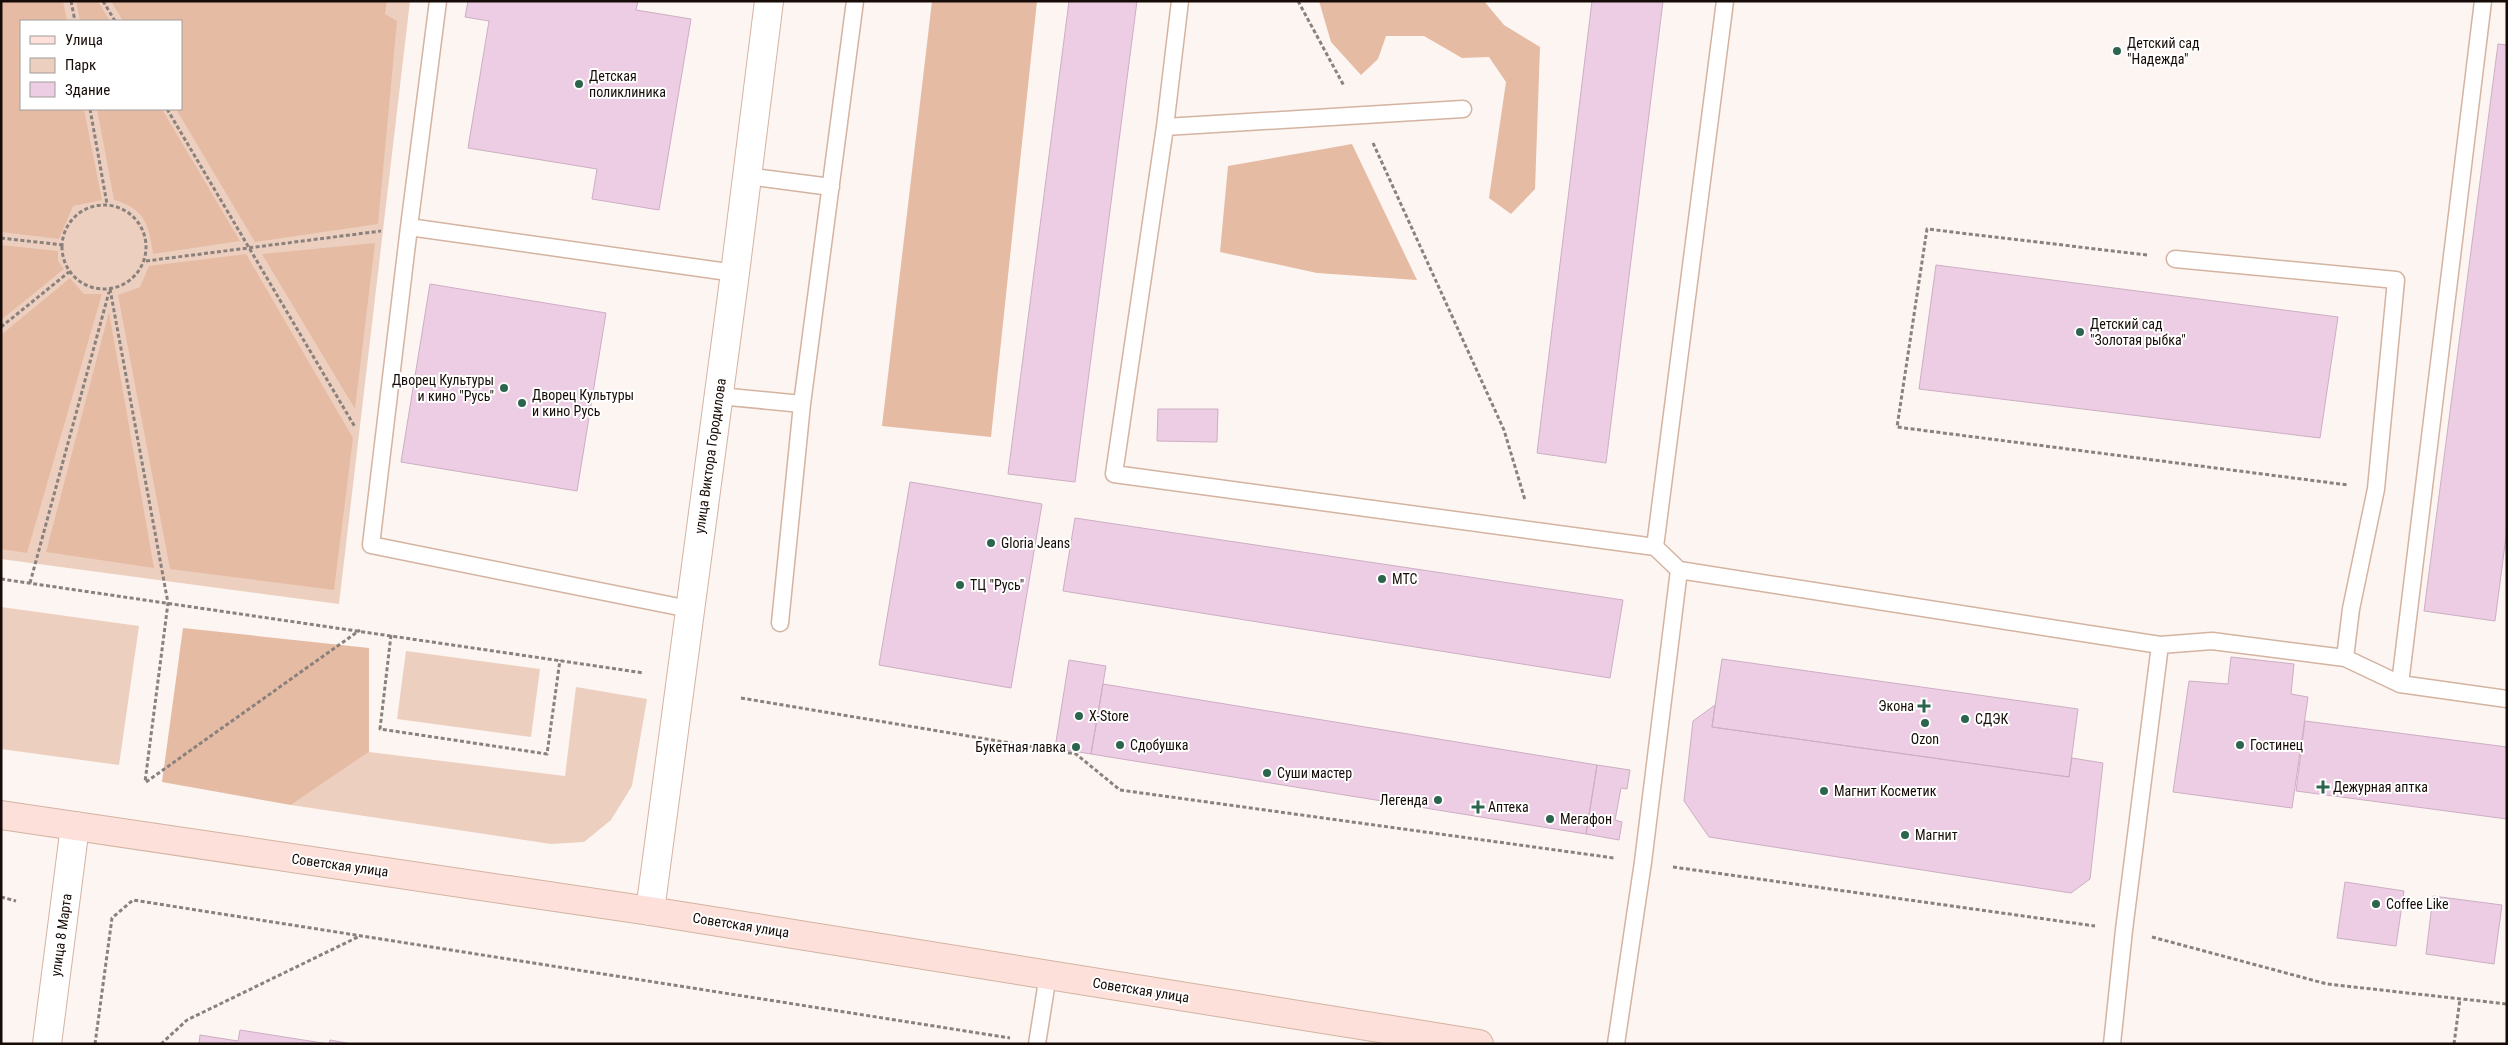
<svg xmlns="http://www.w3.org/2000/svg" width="2508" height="1045" font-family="'Roboto Condensed',sans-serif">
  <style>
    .green { fill: #edcfbf; fill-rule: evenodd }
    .forest { fill: #e6bba4 }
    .building { fill: #edcde3; stroke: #cdaec4 }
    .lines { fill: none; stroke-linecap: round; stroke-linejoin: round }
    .lane-casing { stroke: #d4b3a1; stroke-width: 19 }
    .street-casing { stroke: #d4b3a1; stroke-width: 30 }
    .secondary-casing { stroke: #d4b3a1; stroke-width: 30 }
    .path { stroke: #8a817d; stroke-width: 3; stroke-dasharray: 4 2.5; stroke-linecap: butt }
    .lane { stroke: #fff; stroke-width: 16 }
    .street { stroke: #fff; stroke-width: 28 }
    .secondary { stroke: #fce0d9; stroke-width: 28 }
    .poi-dot { fill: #2c654d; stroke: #fff; stroke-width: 2 }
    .labels { text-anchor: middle; stroke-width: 4; stroke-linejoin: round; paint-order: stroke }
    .poi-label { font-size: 14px; fill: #160b06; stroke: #fff; text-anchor: start }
    .street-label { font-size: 14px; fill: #160b06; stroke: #fff }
  </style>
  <rect width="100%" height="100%" fill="#fcf5f1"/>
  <path class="green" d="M1 1H410L339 604 1 559ZM21 21H181V109H21Z
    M1 607 139 626 119 765 1 749Z
    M406 651 540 669 531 737 397 719Z
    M576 687 647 699 632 786 611 820 584 842 551 844 291 805 369 752 565 776Z"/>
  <path class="forest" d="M1 1H63L67 21H21V109H84L102 200 73 206 59 239 1 232Z
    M76 1H98L110 21H80Z
    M111 1H387L385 14 397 21 378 224 255 242 176 109H181V21H123Z
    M932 1H1037L991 437 882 426Z
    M1319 1H1484L1504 25 1540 47 1535 189 1511 214 1489 198 1506 82 1489 57 1462 58 1424 36H1386L1378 59 1361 75 1331 42Z
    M97 109H162L240 241 153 254C149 224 144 208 114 200Z
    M1352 144 1417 280 1317 273 1220 252 1228 166Z
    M375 243 355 409 262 254Z
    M1 245 58 251V261L64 269 1 320Z
    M246 254 353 438 334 590 170 569 118 295 140 287 149 266Z
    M70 278 84 294H102L27 553 1 549V335Z
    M109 312 154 568 46 552Z
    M183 628 369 648V752L291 805 162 782Z"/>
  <path class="building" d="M468 1H638L636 10 691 19 659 210 592 199 597 169 468 148 489 21 465 17Z
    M1069 1H1137L1075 482 1008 474Z
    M1592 1H1663L1606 463 1537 453Z
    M2498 44 2507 45V529L2495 621 2424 611Z
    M1936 265 2338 317 2320 438 1919 389Z
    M430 284 606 313 577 491 401 462Z
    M1158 409H1218L1217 442 1157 441Z
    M910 482 1042 504 1011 688 879 665Z
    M1075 518 1623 600 1610 678 1063 591Z
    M2231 657 2294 664 2291 694 2308 697 2292 808 2173 792 2189 681 2228 684Z
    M1722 659 2078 709 2069 777 1712 727Z
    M1069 660 1106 666 1091 754 1055 748Z
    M1103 684 1597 765 1586 834 1091 754Z
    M1715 705 1712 727 2069 777 2072 758 2103 763 2090 879 2071 893 1709 837 1684 801 1693 721Z
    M2305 721 2507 747V819L2296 791Z
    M1597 765 1630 770 1627 789 1621 788 1615 820 1622 822 1619 840 1586 834Z
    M2345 882 2404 891 2396 946 2337 938Z
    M2433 896 2502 905 2494 964 2426 954Z
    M240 1030 329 1044H199L200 1035 238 1041Z
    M330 1040 352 1044H329Z"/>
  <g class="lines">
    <defs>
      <path id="lane" d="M1180 1 1165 127 1114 474 1655 547
        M1725 1 1655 547 1679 570 2160 645 2212 641 2345 658 2400 684 2507 699
        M1165 127 1463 109
        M747 176 831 187
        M409 227 438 1
        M2175 259 2396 280 2376 489 2351 609 2345 658
        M719 396 802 404
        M689 609 371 545 409 227 735 273
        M780 623 802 404 855 1
        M2400 684 2483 1
        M1037 1044 1048 975
        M1616 1044 1643 862 1679 570
        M2112 1044 2124 930 2160 645"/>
      <path id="street" d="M650 911 735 273 769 1
        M47 1044 75 826"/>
      <path id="secondary" d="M1 815 650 911 1479 1044"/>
    </defs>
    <use href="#lane" class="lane-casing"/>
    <use href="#street" class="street-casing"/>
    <use href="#secondary" class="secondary-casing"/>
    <path class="path" d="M71 1 75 21
      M103 1 115 21
      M1298 1 1344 86
      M90 109 107 204
      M167 109 355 427
      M1373 143 1504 430 1525 500
      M62 247a42 42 0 1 1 84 0a42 42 0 1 1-84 0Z
      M1 238 63 245
      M2147 255 1927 229 1897 427 2348 485
      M146 261 381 231
      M110 289 168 603 145 782
      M1 327 69 272
      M1 579 644 673
      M30 583 109 292
      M391 635 380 729 547 754 560 660
      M741 698 1076 754 1120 790 1614 858
      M146 782 360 630
      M1673 867 2095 926
      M1 897 16 901
      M2152 937 2327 984 2507 1004
      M95 1044 112 918 133 900 1010 1038
      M161 1044 187 1020 360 936
      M2454 1044 2460 999"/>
    <use href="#lane" class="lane"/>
    <use href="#street" class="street"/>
    <use href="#secondary" class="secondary"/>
  </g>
  <g class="poi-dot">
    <circle cx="2117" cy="51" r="5"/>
    <circle cx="579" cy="84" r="5"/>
    <circle cx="2080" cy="332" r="5"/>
    <circle cx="504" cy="388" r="5"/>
    <circle cx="522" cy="403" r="5"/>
    <circle cx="991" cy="543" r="5"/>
    <circle cx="1382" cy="579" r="5"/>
    <circle cx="960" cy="585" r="5"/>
    <path d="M1921.5 698.5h5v5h5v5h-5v5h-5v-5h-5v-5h5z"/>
    <circle cx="1079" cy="716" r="5"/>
    <circle cx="1965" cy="719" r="5"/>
    <circle cx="1925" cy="723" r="5"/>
    <circle cx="1120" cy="745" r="5"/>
    <circle cx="2240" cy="745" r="5"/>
    <circle cx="1076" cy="747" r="5"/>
    <circle cx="1267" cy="773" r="5"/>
    <path d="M2320.5 779.5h5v5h5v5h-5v5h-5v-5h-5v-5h5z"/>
    <circle cx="1824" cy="791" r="5"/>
    <circle cx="1438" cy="800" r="5"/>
    <path d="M1475.5 799.5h5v5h5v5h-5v5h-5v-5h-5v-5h5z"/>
    <circle cx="1550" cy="819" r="5"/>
    <circle cx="1905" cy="835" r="5"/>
    <circle cx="2376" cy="904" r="5"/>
  </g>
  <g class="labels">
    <g class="poi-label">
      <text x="2127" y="48">Детский сад<tspan x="2127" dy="16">"Надежда"</tspan></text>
      <text x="589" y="81">Детская<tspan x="589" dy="16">поликлиника</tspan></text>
      <text x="2090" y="329">Детский сад<tspan x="2090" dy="16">"Золотая рыбка"</tspan></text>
      <text x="494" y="385" text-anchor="end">Дворец Культуры<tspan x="494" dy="16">и кино "Русь"</tspan></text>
      <text x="532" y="400">Дворец Культуры<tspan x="532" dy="16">и кино Русь</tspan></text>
      <text x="1001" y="548">Gloria Jeans</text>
      <text x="1392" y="584">МТС</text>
      <text x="970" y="590">ТЦ "Русь"</text>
      <text x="1914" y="711" text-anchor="end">Экона</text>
      <text x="1089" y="721">X-Store</text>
      <text x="1975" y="724">СДЭК</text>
      <text x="1925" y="744" text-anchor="middle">Ozon</text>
      <text x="1130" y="750">Сдобушка</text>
      <text x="2250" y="750">Гостинец</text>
      <text x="1066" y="752" text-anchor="end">Букетная лавка</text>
      <text x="1277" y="778">Суши мастер</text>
      <text x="2333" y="792">Дежурная аптка</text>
      <text x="1834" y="796">Магнит Косметик</text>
      <text x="1428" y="805" text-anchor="end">Легенда</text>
      <text x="1488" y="812">Аптека</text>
      <text x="1560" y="824">Мегафон</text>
      <text x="1915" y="840">Магнит</text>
      <text x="2386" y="909">Coffee Like</text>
    </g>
    <g class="street-label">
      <text transform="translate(710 456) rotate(-82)" y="5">улица Виктора Городилова</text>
      <text transform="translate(340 865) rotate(8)" y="5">Советская улица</text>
      <text transform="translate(741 925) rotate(9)" y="5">Советская улица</text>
      <text transform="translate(61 935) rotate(-82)" y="5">улица 8 Марта</text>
      <text transform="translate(1141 990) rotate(9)" y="5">Советская улица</text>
    </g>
  </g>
  <rect width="2508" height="1045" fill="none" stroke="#160b06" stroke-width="5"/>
  <rect x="20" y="20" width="162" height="90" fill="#ffffff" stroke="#a29d9b"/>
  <rect x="30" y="36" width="25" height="8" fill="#fce0d9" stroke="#a29d9b"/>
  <text x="65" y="45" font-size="15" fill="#160b06">Улица</text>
  <rect x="30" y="58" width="25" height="15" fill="#edcfbf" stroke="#a29d9b"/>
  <text x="65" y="70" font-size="15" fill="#160b06">Парк</text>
  <rect x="30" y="82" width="25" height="15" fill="#edcde3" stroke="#a29d9b"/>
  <text x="65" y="95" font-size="15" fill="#160b06">Здание</text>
</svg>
